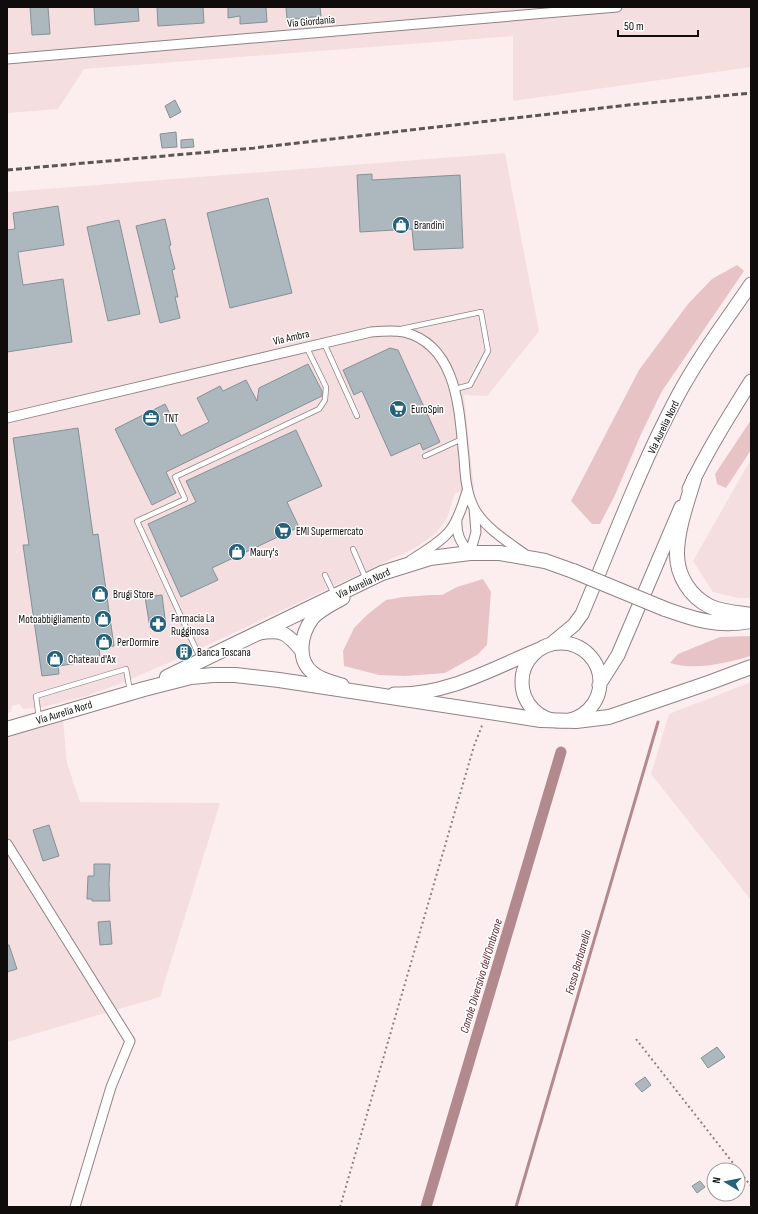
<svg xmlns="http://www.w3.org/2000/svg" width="758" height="1214" font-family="'Sofia Sans Condensed',sans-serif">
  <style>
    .built { fill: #f4dee0 }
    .green { fill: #e7c3c6 }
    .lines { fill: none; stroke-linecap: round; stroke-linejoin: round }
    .stream { stroke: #b28a8e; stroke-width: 3 }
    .canal { stroke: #b28a8e; stroke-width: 11 }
    .building { fill: #acb8be; stroke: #859196 }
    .service-casing { stroke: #8f8283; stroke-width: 6 }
    .minor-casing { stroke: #8f8283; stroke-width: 11 }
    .secondary-casing { stroke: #8f8283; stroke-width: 15 }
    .primary-casing { stroke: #8f8283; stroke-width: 16 }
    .path { stroke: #8b8283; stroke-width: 2; stroke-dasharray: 2 3; stroke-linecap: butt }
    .service { stroke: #fff; stroke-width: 4.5 }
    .minor { stroke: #fff; stroke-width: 9 }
    .secondary { stroke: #fff; stroke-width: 13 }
    .primary { stroke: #fff; stroke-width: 14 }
    .rail { stroke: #5c5555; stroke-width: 3; stroke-dasharray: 6 3; stroke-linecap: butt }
    .primary-bridge-casing { stroke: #8f8283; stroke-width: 16; stroke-linecap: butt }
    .primary-bridge { stroke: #fff; stroke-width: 14 }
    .labels { text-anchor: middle; stroke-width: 3; stroke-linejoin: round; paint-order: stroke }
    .street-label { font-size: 11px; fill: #100c0c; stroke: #fff }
    .poi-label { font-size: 11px; fill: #100c0c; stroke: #fff; text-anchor: start }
    .water-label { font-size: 12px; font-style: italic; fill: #5d2830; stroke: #fff }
  </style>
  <rect width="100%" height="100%" fill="#fceeef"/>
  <path class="built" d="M7 7H751V67L513 101V36L84 69 58 109 7 113Z
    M505 153 539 331 487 396 464 395 474 489 455 493 447 518 437 532 430 538 415 548 178 659 142 674 125 682 86 696 43 707 23 709 19 704 12 706 11 712 7 713V192Z
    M751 459V598H738L713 592 693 561Z
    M751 682V900L651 774 669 714Z
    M63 720 67 763 80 802 220 803 160 997 7 1042V736Z"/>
  <path class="green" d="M737 265 744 271 662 391 642 432 615 495 600 524H592L571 501 639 370 688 304 712 279Z
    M751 420V450L726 488 717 484 715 474Z
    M483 579 491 592 487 645 477 655 445 673 405 676 379 675 344 666 343 651 354 628 368 614 386 600 403 597 431 595H442L457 587Z
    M751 636V656C726 663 695 671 670 663L678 654 720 637Z"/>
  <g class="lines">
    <path class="stream" d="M516 1207 658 722"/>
    <path class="canal" d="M426 1207 561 752"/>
  </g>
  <path class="building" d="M30 7H48L50 34 32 35Z
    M94 7H138L139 21 95 25Z
    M157 7H203L204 23 158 26Z
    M228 7H266L267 22 240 24V16L228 18Z
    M286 7H320L321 16 287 20Z
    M175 100 181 112 170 118 165 106Z
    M176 132 177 147 162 148 160 134Z
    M193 139 194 147 181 148V140Z
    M372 174V180L460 175 463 248 414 250 412 229 360 232 357 175Z
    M268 198 292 293 230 308 207 213Z
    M58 206 64 245 18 252V253L23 285 63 279 72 342 7 352V230L15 229 13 213Z
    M165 219 171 245 169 246 175 269 172 270 178 297H175L180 318 160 323 136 226Z
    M119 220 140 314 108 321 87 227Z
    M390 348 398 350 440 442 423 450 420 443 391 456 362 391 354 395 343 370Z
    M308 364 322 391V396L166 472 176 493 152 505 115 429 165 404 181 436 209 422 197 398 220 386 223 391 246 380 257 401 259 388Z
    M78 428 93 535 98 534 114 646 99 649 100 660 58 666 59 674 42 676 23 545H29L13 438Z
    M296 430 322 486 287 502 299 527 212 568 218 580 181 597 148 524 196 502 186 481Z
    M162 595 166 626 150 628 145 597Z
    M49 825 59 856 43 861 33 830Z
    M94 864H110L109 884 110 901H92V899H87L88 876H94Z
    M110 921 112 944 100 945 98 922Z
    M7 945H9L17 969 7 972Z
    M717 1047 725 1057 708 1068 701 1058Z
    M645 1077 651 1085 642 1092 635 1084Z
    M700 1181 705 1187 697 1193 692 1186Z"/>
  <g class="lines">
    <defs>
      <path id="service" d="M401 329 481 312 488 351 470 385 455 389
        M324 343 357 416
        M425 456 462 439
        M353 549 366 579
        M325 575 334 594
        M201 660 137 521 185 499 175 477 319 409 325 400 326 387 306 346
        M39 718 36 696 126 669 130 691"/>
      <path id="minor" d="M7 59 617 7
        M7 418 371 332C382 331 393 330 404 332 459 346 459 413 464 458 465 474 466 491 473 506 482 526 508 542 526 555
        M457 519C456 534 460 542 470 553L476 532 474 508
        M411 560C423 552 443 541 451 529 459 518 463 504 467 491
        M7 844 130 1041 111 1087 75 1207"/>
      <path id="secondary" d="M689 489C707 451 729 416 751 381
        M259 633C282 629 287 633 302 651
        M522 682a39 39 0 1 1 78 0a39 39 0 1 1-78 0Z
        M551 644 574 625 582 614C612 543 640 467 676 399 697 359 725 322 751 284
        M342 685C332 682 321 680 313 673 296 660 301 634 312 619 319 610 333 604 343 598
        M599 685 618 655 681 507
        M394 694C446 696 493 668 540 649"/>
      <path id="primary" d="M694 479C687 503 677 529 677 554 677 576 690 596 709 606 721 612 738 613 751 615
        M665 609C696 620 718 627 751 621
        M167 677 382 573 430 558 470 553H500L545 561 573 571
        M7 729 144 689 191 677 213 675H235L279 680 541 720 576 721 609 717 711 682 751 667"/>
    </defs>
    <use href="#service" class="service-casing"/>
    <use href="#minor" class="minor-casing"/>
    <use href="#secondary" class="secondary-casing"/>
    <use href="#primary" class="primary-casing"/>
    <path class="path" d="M636 1039 751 1186
      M340 1207 474 746 483 723"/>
    <use href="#service" class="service"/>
    <use href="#minor" class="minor"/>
    <use href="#secondary" class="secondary"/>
    <use href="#primary" class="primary"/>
    <path class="rail" d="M7 170 254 148 628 105 751 93"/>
    <defs>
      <path id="primary-bridge" d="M573 571 665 609"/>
    </defs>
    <use href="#primary-bridge" class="primary-bridge-casing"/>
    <use href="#primary-bridge" class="primary-bridge"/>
  </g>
  <defs>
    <symbol id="shop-disc" viewBox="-11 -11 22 22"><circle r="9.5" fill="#256279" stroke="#fff"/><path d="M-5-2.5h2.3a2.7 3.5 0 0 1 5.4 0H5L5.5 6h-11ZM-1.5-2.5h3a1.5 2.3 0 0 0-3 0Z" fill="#fff"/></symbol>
    <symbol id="supermarket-disc" viewBox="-11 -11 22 22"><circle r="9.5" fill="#256279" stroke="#fff"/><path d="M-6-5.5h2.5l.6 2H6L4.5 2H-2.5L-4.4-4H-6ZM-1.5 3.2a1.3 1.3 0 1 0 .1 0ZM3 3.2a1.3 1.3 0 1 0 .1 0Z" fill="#fff"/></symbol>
    <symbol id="office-disc" viewBox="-11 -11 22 22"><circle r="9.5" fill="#256279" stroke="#fff"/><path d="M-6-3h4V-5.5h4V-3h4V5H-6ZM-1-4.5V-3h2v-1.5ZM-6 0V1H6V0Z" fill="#fff"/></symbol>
    <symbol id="pharmacy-disc" viewBox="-11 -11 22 22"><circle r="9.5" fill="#256279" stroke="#fff"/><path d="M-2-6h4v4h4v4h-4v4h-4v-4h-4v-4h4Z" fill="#fff"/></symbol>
    <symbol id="building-disc" viewBox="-11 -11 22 22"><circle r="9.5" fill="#256279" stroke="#fff"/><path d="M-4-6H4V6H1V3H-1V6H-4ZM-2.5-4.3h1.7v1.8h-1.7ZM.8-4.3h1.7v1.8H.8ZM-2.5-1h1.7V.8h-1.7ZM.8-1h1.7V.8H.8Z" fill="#fff"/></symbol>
  </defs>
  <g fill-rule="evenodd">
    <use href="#shop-disc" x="391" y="215" width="20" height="20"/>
    <use href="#supermarket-disc" x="388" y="399" width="20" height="20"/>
    <use href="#office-disc" x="141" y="408" width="20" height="20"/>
    <use href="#supermarket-disc" x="273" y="521" width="20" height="20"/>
    <use href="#shop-disc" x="227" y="542" width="20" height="20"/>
    <use href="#shop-disc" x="90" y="584" width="20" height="20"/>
    <use href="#shop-disc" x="93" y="609" width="20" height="20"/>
    <use href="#pharmacy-disc" x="148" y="614" width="20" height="20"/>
    <use href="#shop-disc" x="94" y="632" width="20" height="20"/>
    <use href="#building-disc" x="174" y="642" width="20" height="20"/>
    <use href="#shop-disc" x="45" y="649" width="20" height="20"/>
  </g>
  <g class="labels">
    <g class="street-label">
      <text transform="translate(311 21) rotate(-5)" y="4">Via Giordania</text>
      <text transform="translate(291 337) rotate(-13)" y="4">Via Ambra</text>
      <text transform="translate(663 427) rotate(-64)" y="4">Via Aurelia Nord</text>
      <text transform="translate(363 583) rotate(-25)" y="4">Via Aurelia Nord</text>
      <text transform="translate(64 712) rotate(-17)" y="4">Via Aurelia Nord</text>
    </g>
    <g class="poi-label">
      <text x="414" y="229">Brandini</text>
      <text x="411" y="413">EuroSpin</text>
      <text x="164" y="422">TNT</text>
      <text x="296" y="535">EMI Supermercato</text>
      <text x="250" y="556">Maury's</text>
      <text x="113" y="598">Brugi Store</text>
      <text x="171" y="622">Farmacia La<tspan x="171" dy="13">Rugginosa</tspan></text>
      <text x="90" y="623" text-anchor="end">Motoabbigliamento</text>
      <text x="117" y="646">PerDormire</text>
      <text x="197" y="656">Banca Toscana</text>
      <text x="68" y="663">Chateau d'Ax</text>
    </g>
    <g class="water-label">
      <text transform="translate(578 962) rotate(-74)" y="4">Fosso Barbanella</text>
      <text transform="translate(481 976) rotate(-73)" y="4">Canale Diversivo dell'Ombrone</text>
    </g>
  </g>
  <rect width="758" height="1214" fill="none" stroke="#100c0c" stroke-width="16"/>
  <g transform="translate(726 1182) rotate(280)"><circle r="19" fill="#ffffff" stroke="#9f9e9e"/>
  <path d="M0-3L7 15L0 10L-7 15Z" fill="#256279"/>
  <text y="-6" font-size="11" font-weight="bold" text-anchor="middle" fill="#100c0c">N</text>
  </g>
  <path d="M618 30v6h80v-6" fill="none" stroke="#100c0c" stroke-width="2"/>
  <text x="624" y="30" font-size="12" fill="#100c0c" stroke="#ffffff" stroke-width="3" paint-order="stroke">50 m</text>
</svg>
